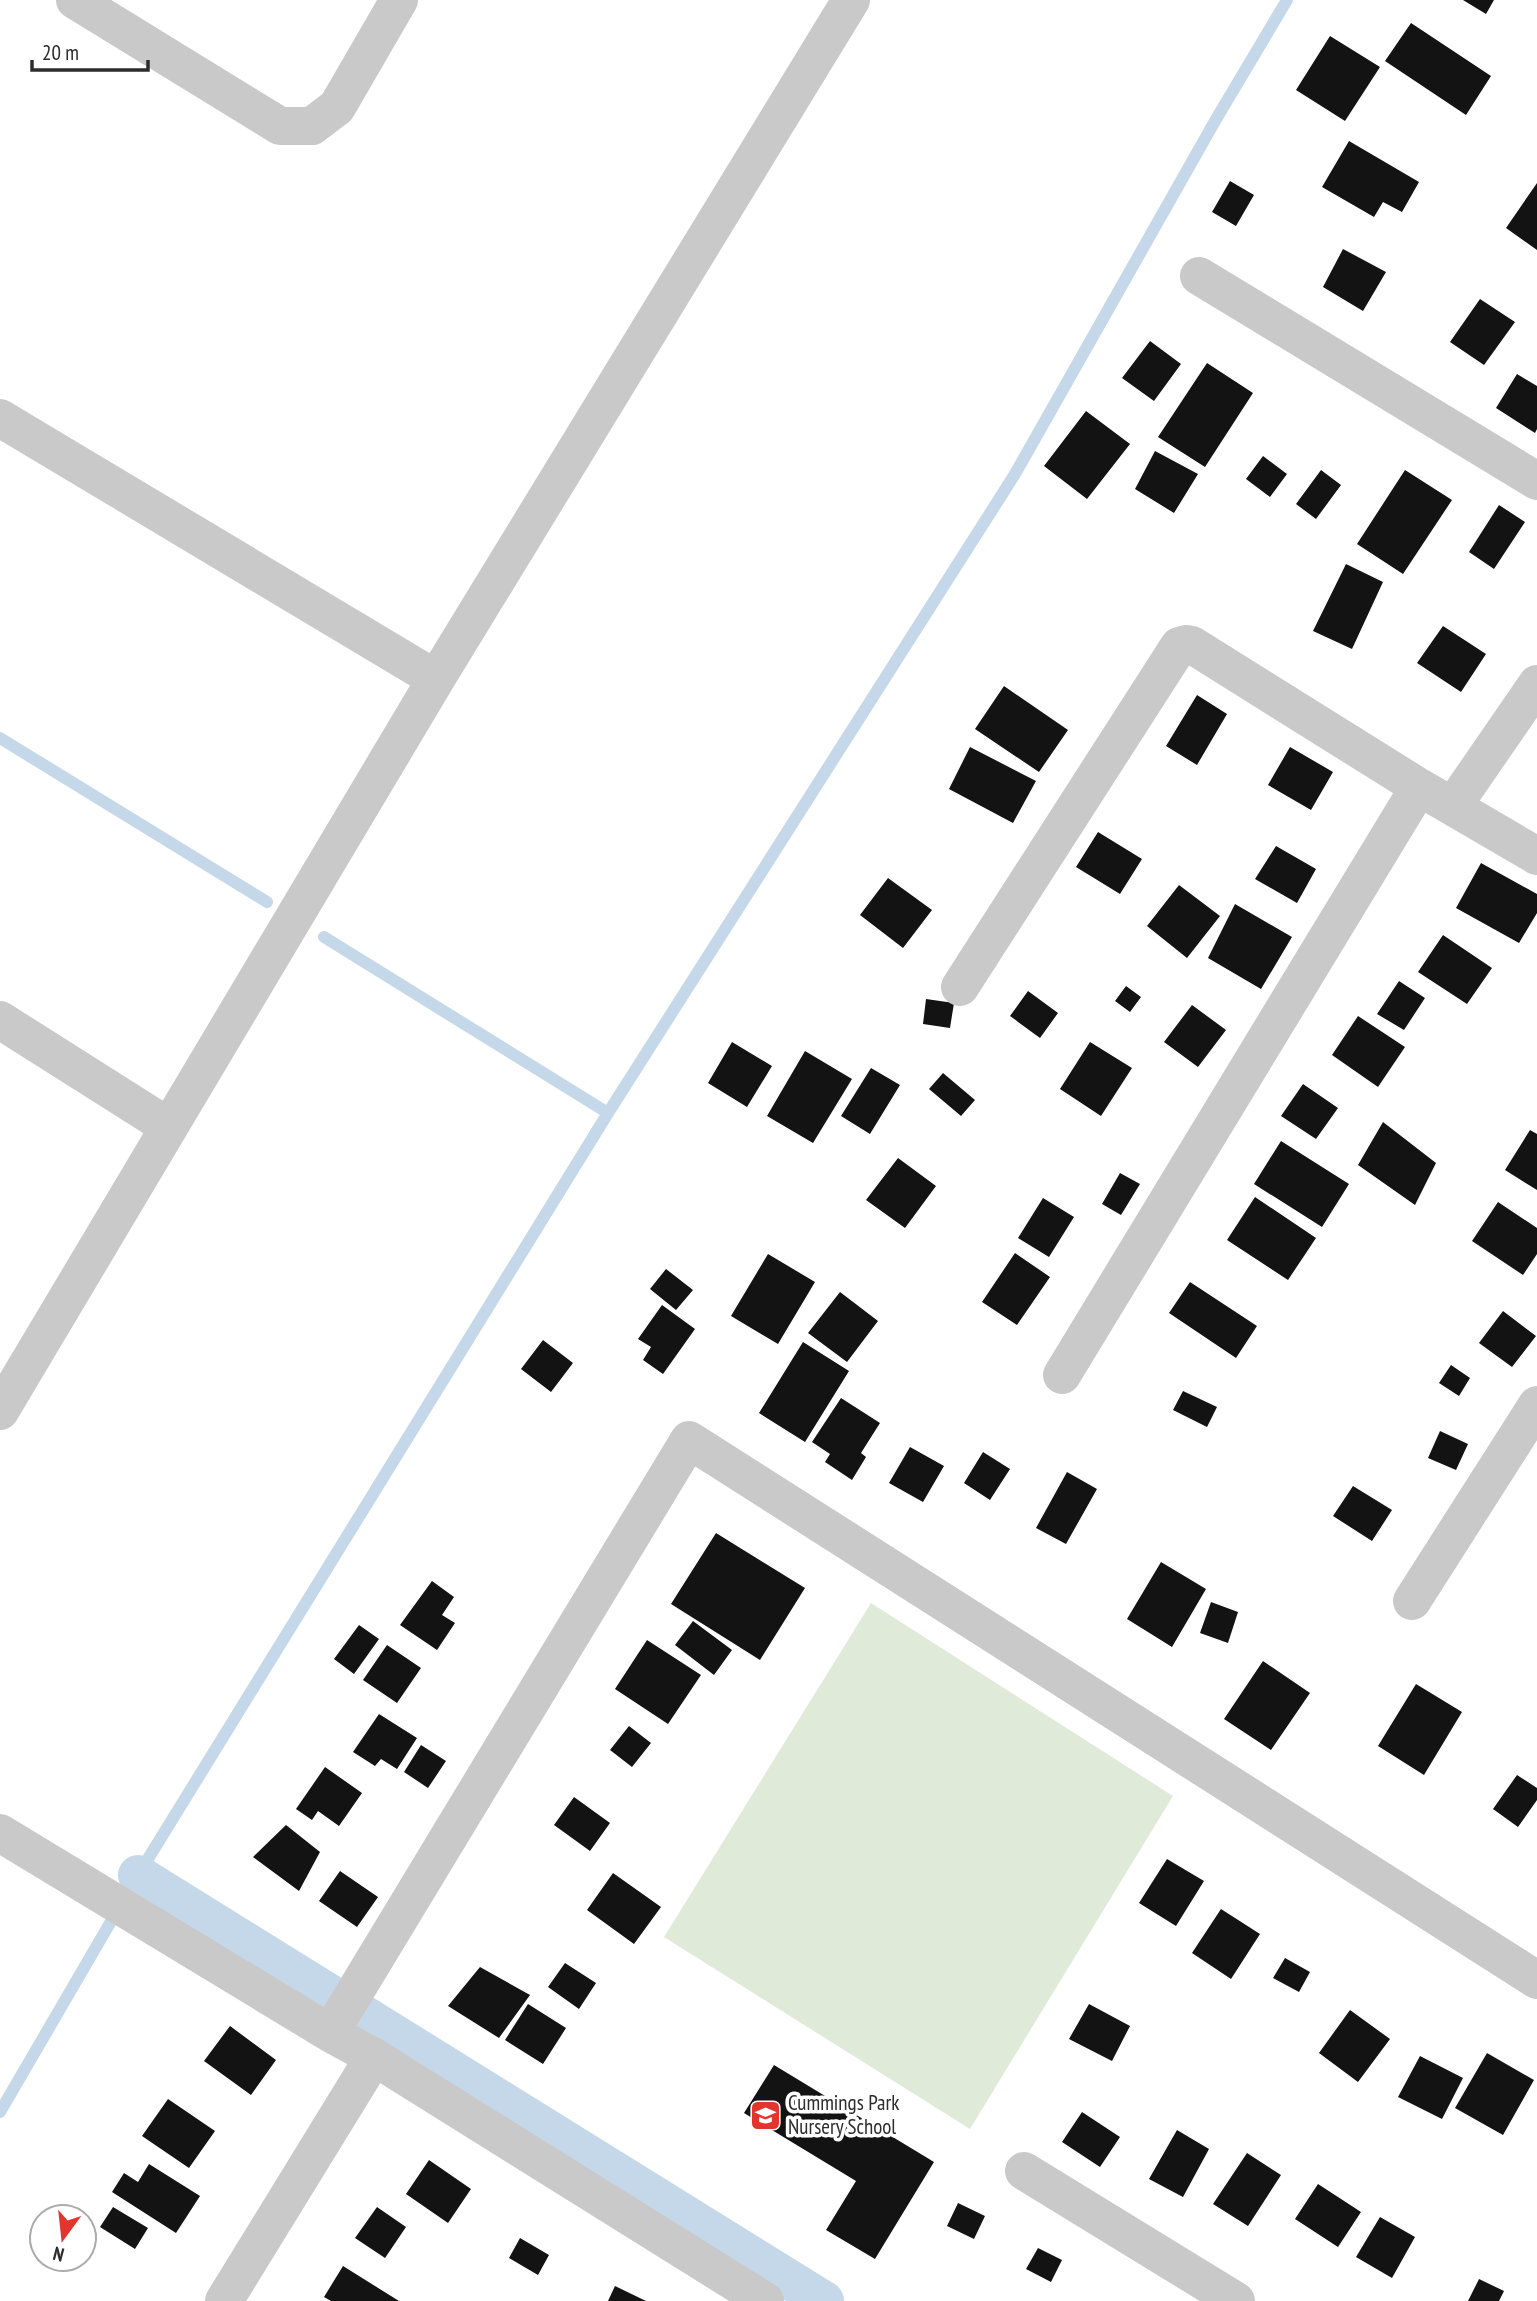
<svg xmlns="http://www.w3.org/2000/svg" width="1537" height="2301" font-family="'PT Sans Narrow',sans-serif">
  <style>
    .green { fill: #e0ead9 }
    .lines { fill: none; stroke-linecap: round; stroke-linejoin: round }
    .stream { stroke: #c5d8ea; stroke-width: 12 }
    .canal { stroke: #c5d8ea; stroke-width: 40 }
    .building { fill: #131313 }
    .minor { stroke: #c9c9c9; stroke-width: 38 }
    .labels { text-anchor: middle; stroke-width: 7; stroke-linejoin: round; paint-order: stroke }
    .poi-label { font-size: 21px; fill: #2c2c2c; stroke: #fff; text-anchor: start }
  </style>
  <rect width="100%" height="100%" fill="#fff"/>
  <path class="green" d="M871 1603 1173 1796 970 2129 664 1937Z"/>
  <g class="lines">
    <path class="stream" d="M0 738 267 902
      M324 937 608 1113
      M0 2112 138 1875 608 1113 1015 474 1215 121 1287 0"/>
    <path class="canal" d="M138 1875 824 2301"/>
  </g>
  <path class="building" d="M1463 0H1494L1486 14Z
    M1411 23 1491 76 1466 115 1385 61Z
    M1330 36 1380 67 1345 121 1296 90Z
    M1349 141 1419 182 1402 212 1383 202 1374 217 1322 187Z
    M1230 181 1254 195 1236 226 1212 212Z
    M1537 183V250L1506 228Z
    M1343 249 1386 272 1363 311 1323 287Z
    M1480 299 1515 322 1484 365 1450 342Z
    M1150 341 1181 364 1154 401 1122 378Z
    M1207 363 1253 393 1205 467 1158 437Z
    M1517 374 1537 386V429L1535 433 1496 408Z
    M1086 411 1130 444 1087 499 1044 466Z
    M1155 451 1198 474 1174 513 1135 489Z
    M1263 456 1287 474 1270 497 1246 479Z
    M1321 470 1341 485 1316 519 1296 504Z
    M1405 470 1452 500 1403 574 1357 544Z
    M1499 505 1525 522 1494 569 1469 552Z
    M1346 564 1383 582 1352 649 1313 631Z
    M1443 626 1486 654 1461 692 1417 663Z
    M1004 686 1068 730 1039 772 975 729Z
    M1197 695 1227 714 1197 765 1166 746Z
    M970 747 1036 781 1013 823 949 789Z
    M1290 747 1333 772 1311 810 1268 785Z
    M1098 832 1142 859 1120 894 1076 867Z
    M1276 846 1316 869 1297 903 1255 879Z
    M1481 863 1537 894V913L1519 943 1456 908Z
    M888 878 932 910 903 948 860 915Z
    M1179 885 1220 916 1187 958 1147 926Z
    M1235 904 1292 937 1261 989 1208 958Z
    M1443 935 1492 968 1467 1004 1418 972Z
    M1399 981 1425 998 1404 1030 1377 1014Z
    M1126 986 1141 997 1130 1012 1115 1001Z
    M1028 991 1058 1013 1040 1038 1010 1016Z
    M926 999 954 1003 950 1028 923 1024Z
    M1192 1005 1226 1030 1198 1067 1164 1042Z
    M1358 1016 1405 1047 1378 1087 1332 1055Z
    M732 1042 772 1066 747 1107 708 1083Z
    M1090 1042 1132 1068 1101 1116 1060 1089Z
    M805 1051 852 1079 813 1143 767 1116Z
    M871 1068 900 1085 870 1134 841 1116Z
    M943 1073 975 1100 961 1116 929 1089Z
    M1303 1084 1338 1108 1316 1139 1281 1116Z
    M1383 1122 1436 1163 1415 1205 1358 1165Z
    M1530 1130 1537 1134V1190L1505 1170Z
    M1281 1141 1349 1184 1322 1227 1254 1184Z
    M898 1158 936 1186 905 1228 866 1200Z
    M1120 1173 1140 1184 1121 1215 1102 1204Z
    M1255 1197 1316 1238 1288 1280 1227 1240Z
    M1043 1198 1074 1217 1049 1257 1018 1238Z
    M1498 1202 1537 1228V1254L1523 1275 1472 1241Z
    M1015 1253 1050 1277 1017 1325 982 1302Z
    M768 1254 815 1282 778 1344 731 1316Z
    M666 1269 693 1290 676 1310 650 1289Z
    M1190 1282 1257 1326 1236 1358 1169 1313Z
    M840 1292 878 1321 847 1362 808 1333Z
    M662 1305 695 1329 663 1374 643 1360 651 1347 638 1339Z
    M1503 1311 1536 1336 1512 1367 1479 1343Z
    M543 1340 573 1363 551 1392 521 1369Z
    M803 1342 849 1371 805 1442 759 1413Z
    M1451 1365 1470 1378 1459 1396 1439 1383Z
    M1183 1391 1217 1407 1207 1427 1173 1410Z
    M841 1398 880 1423 861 1453 866 1457 852 1480 825 1462 830 1454 812 1442Z
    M1440 1431 1468 1444 1456 1470 1428 1458Z
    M910 1447 944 1466 923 1502 889 1483Z
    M983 1452 1010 1469 990 1500 964 1483Z
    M1067 1472 1097 1489 1066 1544 1036 1528Z
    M1353 1486 1392 1510 1372 1541 1333 1516Z
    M716 1533 805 1588 760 1660 671 1604Z
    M1161 1562 1206 1589 1172 1647 1127 1619Z
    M432 1581 454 1597 442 1615 455 1623 437 1650 400 1625Z
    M1211 1602 1238 1612 1228 1643 1200 1633Z
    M693 1621 732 1650 714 1675 675 1645Z
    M359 1625 379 1639 354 1674 334 1659Z
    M647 1640 701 1675 668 1724 615 1689Z
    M387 1645 421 1668 397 1703 363 1680Z
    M1263 1661 1310 1693 1271 1750 1224 1719Z
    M1416 1684 1462 1712 1424 1775 1378 1746Z
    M379 1714 417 1738 397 1769 381 1759 375 1766 353 1752Z
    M629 1726 651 1743 632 1767 610 1750Z
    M421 1745 446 1761 428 1788 404 1772Z
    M325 1767 362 1793 339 1826 318 1811 312 1820 296 1809Z
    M1517 1775 1537 1788V1800L1518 1827 1493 1809Z
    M574 1797 610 1823 590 1851 554 1825Z
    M286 1825 320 1852 299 1891 253 1857Z
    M1167 1859 1204 1881 1176 1926 1139 1903Z
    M340 1871 378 1897 357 1927 319 1901Z
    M613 1873 661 1907 634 1944 587 1910Z
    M1221 1909 1260 1934 1231 1979 1192 1953Z
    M1285 1958 1310 1972 1299 1992 1273 1978Z
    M565 1963 596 1983 579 2009 548 1987Z
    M480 1967 530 1995 499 2038 448 2006Z
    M528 2004 566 2028 543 2064 505 2040Z
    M1089 2004 1130 2026 1112 2061 1069 2039Z
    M1350 2010 1390 2039 1358 2082 1319 2053Z
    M230 2026 276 2060 251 2095 204 2061Z
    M1487 2053 1534 2080 1503 2135 1455 2108Z
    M1420 2056 1463 2078 1442 2119 1398 2097Z
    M774 2065 934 2162 875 2259 826 2230 856 2181 744 2113Z
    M168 2099 215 2131 189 2168 142 2136Z
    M1082 2112 1120 2137 1100 2167 1062 2142Z
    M1177 2130 1209 2149 1183 2197 1149 2179Z
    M1247 2153 1281 2175 1248 2226 1213 2204Z
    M429 2160 471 2189 448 2223 406 2194Z
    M149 2164 200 2196 176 2233 112 2192 124 2173 138 2182Z
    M1318 2184 1361 2212 1338 2247 1295 2219Z
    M958 2203 985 2216 974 2239 947 2226Z
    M113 2207 148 2228 135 2249 100 2227Z
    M377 2207 406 2227 385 2258 355 2238Z
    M1380 2217 1415 2237 1392 2278 1356 2257Z
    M520 2238 549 2255 538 2275 509 2258Z
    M1038 2248 1062 2260 1051 2282 1026 2269Z
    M343 2266 399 2301H331L324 2297Z
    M1479 2279 1504 2291 1499 2301H1468Z
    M615 2286 646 2301H608Z"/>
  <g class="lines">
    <path class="minor" d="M75 0 280 126H312L337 107 399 0
      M1199 276 1537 481
      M0 418 436 679
      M1453 806 1537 684
      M960 987 1179 646 1186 644 1192 645 1419 787 1537 856
      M0 1020 169 1127
      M1062 1375 1419 787
      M0 1411 436 679 851 0
      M1412 1601 1537 1405
      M0 1833 330 2033 374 2057 765 2301
      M330 2033 689 1440 1537 1980
      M1024 2171 1236 2301
      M224 2301 374 2057"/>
  </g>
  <defs>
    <symbol id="school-square" viewBox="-11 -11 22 22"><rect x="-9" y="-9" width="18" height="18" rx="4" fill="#e3352e" stroke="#fff"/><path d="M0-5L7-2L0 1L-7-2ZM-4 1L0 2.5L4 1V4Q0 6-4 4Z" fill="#fff"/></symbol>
  </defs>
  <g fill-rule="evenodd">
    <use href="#school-square" x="748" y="2098" width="35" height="35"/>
  </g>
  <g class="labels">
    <g class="poi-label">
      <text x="788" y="2110">Cummings Park<tspan x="788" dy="24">Nursery School</tspan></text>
    </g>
  </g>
  <g transform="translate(63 2238) rotate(195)"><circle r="33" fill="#ffffff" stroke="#ababab" stroke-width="2"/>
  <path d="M0-5L12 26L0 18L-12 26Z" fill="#e3352e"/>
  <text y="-10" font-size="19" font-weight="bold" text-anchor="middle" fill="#2c2c2c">N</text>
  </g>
  <path d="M32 60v10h116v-10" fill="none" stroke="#2c2c2c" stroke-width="3.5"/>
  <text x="42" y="60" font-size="21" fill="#2c2c2c" stroke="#ffffff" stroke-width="5" paint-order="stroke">20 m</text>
</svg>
